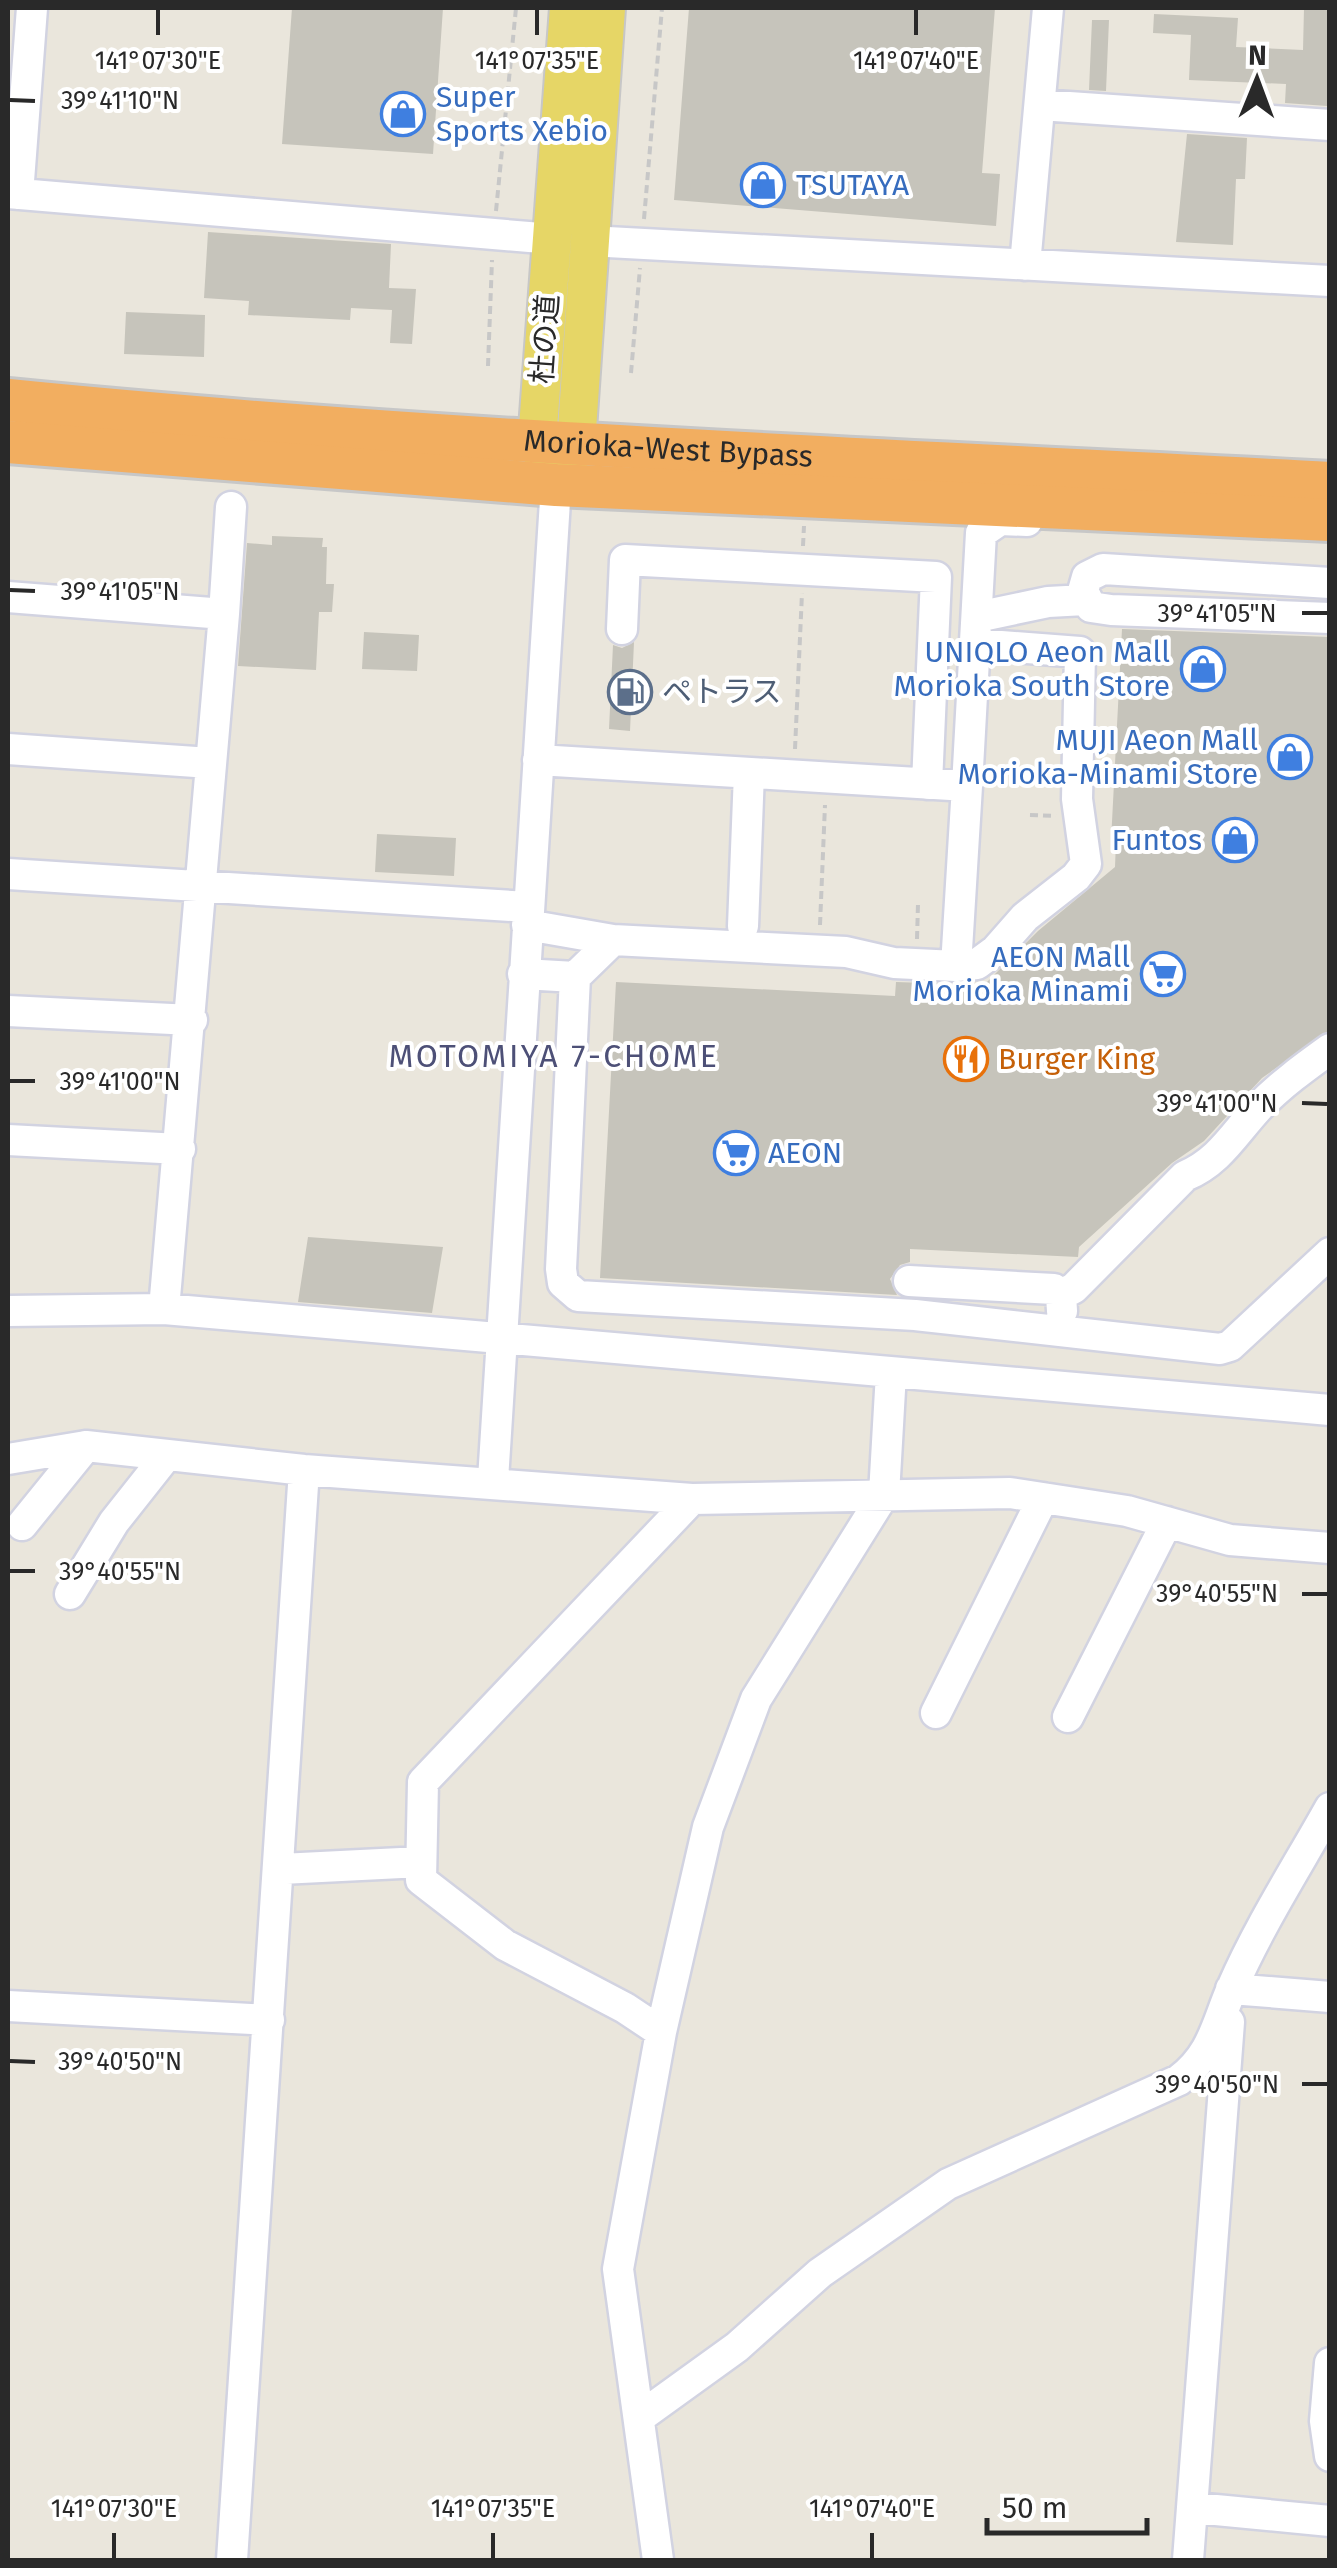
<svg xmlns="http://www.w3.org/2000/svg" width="1337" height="2568" font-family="'Fira Sans','Noto Sans JP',sans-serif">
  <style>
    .building { fill: #c6c4bb }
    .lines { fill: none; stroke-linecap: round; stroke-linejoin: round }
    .minor-casing { stroke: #d2d3e1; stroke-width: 35 }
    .major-casing { stroke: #c7c7c7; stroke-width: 42 }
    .highway-casing { stroke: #c7c7c7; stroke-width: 48 }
    .path { stroke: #c7c7c7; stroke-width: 4; stroke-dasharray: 8 5; stroke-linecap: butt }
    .minor { stroke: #fff; stroke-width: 30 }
    .major { stroke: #e6d666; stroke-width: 38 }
    .highway { stroke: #f2ae60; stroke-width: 42 }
    .ticks { fill: none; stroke: #292929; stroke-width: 4 }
    .labels { text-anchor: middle; stroke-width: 8; stroke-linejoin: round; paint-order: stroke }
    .shop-label { font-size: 30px; fill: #366cbe; stroke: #fff; text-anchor: end }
    .street-label { font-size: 30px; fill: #292929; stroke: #fff }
    .service-label { font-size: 30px; fill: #4e5e75; stroke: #fff; text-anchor: start }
    .food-label { font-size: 30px; fill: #c56008; stroke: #fff; text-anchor: start }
    .neighbourhood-label { font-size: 32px; letter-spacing: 2.5px; fill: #4d5077; stroke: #fff }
    .ticks-label { font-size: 25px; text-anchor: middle; fill: #292929; stroke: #fff; stroke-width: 8; stroke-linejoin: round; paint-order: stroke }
  </style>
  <rect width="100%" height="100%" fill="#eae6dc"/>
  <path class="building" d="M292 8H443L433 154 282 144Z
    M689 8H995L982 173 1000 174 996 226 674 200Z
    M1304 8H1330L1327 106 1285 103 1286 84 1189 80 1191 35 1153 33 1154 14 1238 18 1236 47 1303 50Z
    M1092 20H1109L1106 91 1089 90Z
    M1187 134 1247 138 1245 179H1236L1233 245 1176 242Z
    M208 232 391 244 389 288 416 289 412 344 390 343 392 310 351 308 350 320 248 315 249 301 204 298Z
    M126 312 205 315 204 357 124 354Z
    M272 536 323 538 322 547H327L326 584H334L332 612H319L316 670 238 666 247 543 272 545Z
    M1122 629 1330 637V1030L1262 1078 1204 1141 1172 1163 1079 1247 1078 1257 910 1249V1262L900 1265 890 1279 897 1295 600 1278 616 982 895 996 896 982 984 985 1038 931 1115 867 1116 841H1111Z
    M364 632 419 635 417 671 362 669Z
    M634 642 630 731 609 729 613 645 622 648Z
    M377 834 456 838 454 876 375 872Z
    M308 1237 443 1247 432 1313 298 1302Z"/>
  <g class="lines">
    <defs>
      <path id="minor" d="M1040 105 1330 125
        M8 193 553 239
        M18 194 32 8
        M589 241 1330 281
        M1025 265 1048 8
        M1330 583 1103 569 1087 577 1083 591 1091 607 1111 610 1330 618
        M8 597 224 614 164 1309
        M224 614 231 507
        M977 617 1048 602 1085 600
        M622 629 625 560 936 577 927 784
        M8 749 210 763
        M538 760 967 786 981 533 1000 520 1027 521
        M8 874 528 907
        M527 925 613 940 846 952 894 963 956 966 967 786
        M743 926 749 773
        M956 966 977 964 996 950 1025 917 1076 877 1086 864 1077 799 1080 652 975 644
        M523 974 575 977 613 940
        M575 977 561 1269 563 1283 578 1296 915 1315 1220 1349 1230 1346 1330 1253
        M8 1011 192 1020
        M8 1140 180 1149
        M909 1281 1054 1289 1061 1295 1062 1311
        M1061 1295 1074 1288 1185 1176C1219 1162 1234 1134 1258 1108 1280 1085 1305 1067 1330 1049
        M8 1311 164 1309 1330 1410
        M8 1459 86 1446 304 1470 692 1499 1010 1493 1127 1511 1230 1540 1330 1548
        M493 1480 556 485
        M22 1525 86 1446
        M70 1594 114 1522 167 1455
        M936 1713 1043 1498
        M1068 1717 1167 1522
        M281 1869 421 1862
        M1231 1989 1330 1997
        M8 2006 269 2020
        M661 2032 625 2008 505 1945 421 1880 423 1782 692 1499
        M1330 2363 1325 2421 1330 2456
        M640 2417 737 2347 820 2273 948 2184 1179 2080C1213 2054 1216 2025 1232 1988 1259 1926 1297 1867 1330 1808
        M1195 2508 1330 2521
        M232 2560 304 1470
        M658 2560 618 2269 661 2032 708 1827 756 1699 884 1494 891 1373
        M1188 2560 1229 2022"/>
      <path id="major" d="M549 469 537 442 569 8
        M564 469 576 444 606 8"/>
      <g id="highway">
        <path id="s1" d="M8 400C447 444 889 459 1330 483"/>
        <path d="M8 442 556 485 1330 520"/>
      </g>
    </defs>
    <use href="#minor" class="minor-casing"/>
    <use href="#major" class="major-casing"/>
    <use href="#highway" class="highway-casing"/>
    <path class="path" d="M496 211 516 8
      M644 219 662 8
      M488 366 492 260
      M631 373 640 268
      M803 546 804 526
      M795 749 802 593
      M1030 815 1056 816
      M820 925 825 805
      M917 939 918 904"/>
    <use href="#minor" class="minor"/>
    <use href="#major" class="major"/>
    <use href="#highway" class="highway"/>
  </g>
  <path class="ticks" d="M158 35V10M537 35V10M916 35V10M10 100 35 101M10 590 35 591M1302 613H1327M10 1081H35M1302 1103 1327 1104M10 1571H35M1302 1594H1327M10 2061 35 2062M1302 2084H1327M114 2558V2533M493 2558V2533M872 2558V2533"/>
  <defs>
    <symbol id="shop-ring" viewBox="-11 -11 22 22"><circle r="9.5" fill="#fff" stroke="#3f7fe0" stroke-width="1.5"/><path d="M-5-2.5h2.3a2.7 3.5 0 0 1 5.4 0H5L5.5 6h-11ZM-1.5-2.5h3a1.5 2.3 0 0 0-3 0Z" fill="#3f7fe0"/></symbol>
    <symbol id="fuel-ring" viewBox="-11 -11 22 22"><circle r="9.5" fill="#fff" stroke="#5c6f8a" stroke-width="1.5"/><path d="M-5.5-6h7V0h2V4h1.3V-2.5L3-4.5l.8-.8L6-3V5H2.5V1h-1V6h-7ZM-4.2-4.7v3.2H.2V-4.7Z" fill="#5c6f8a"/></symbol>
    <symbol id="supermarket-ring" viewBox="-11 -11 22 22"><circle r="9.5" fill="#fff" stroke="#3f7fe0" stroke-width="1.5"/><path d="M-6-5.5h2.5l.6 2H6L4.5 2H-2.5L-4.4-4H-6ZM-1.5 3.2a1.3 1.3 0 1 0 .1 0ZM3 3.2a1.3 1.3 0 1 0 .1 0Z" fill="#3f7fe0"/></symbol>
    <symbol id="restaurant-ring" viewBox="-11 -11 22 22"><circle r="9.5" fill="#fff" stroke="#e8710a" stroke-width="1.5"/><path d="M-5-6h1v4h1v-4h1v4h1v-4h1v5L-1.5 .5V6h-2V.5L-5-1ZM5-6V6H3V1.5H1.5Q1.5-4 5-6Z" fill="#e8710a"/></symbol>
  </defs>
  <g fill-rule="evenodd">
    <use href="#shop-ring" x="378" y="89" width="50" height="50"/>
    <use href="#shop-ring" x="738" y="160" width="50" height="50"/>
    <use href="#shop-ring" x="1178" y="644" width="50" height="50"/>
    <use href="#fuel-ring" x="605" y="667" width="50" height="50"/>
    <use href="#shop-ring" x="1265" y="732" width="50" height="50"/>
    <use href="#shop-ring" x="1210" y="815" width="50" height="50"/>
    <use href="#supermarket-ring" x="1138" y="949" width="50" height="50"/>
    <use href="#restaurant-ring" x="941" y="1034" width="50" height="50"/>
    <use href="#supermarket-ring" x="711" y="1128" width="50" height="50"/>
  </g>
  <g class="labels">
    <g class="shop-label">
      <text x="436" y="107" text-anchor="start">Super<tspan x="436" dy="34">Sports Xebio</tspan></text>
      <text x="796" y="195" text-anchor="start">TSUTAYA</text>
      <text x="1170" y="662">UNIQLO Aeon Mall<tspan x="1170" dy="34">Morioka South Store</tspan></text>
      <text x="1258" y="750">MUJI Aeon Mall<tspan x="1258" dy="34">Morioka-Minami Store</tspan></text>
      <text x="1202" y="850">Funtos</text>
      <text x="1130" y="967">AEON Mall<tspan x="1130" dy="34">Morioka Minami</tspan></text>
      <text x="768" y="1163" text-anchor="start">AEON</text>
    </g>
    <g class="street-label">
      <text transform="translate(545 339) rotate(-86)" y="10">杜の道</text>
      <text dy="10" stroke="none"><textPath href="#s1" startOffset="662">Morioka-West Bypass</textPath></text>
    </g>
    <g class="service-label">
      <text x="662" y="702">ペトラス</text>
    </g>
    <g class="food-label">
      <text x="998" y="1069">Burger King</text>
    </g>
    <g class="neighbourhood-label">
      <text x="554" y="1067">MOTOMIYA 7-CHOME</text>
    </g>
  </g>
  <g class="ticks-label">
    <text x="158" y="69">141°07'30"E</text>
    <text x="537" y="69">141°07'35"E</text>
    <text x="916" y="69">141°07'40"E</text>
    <text x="120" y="109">39°41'10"N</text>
    <text x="120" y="600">39°41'05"N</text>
    <text x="1217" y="622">39°41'05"N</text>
    <text x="120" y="1090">39°41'00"N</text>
    <text x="1217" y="1112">39°41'00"N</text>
    <text x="120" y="1580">39°40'55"N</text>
    <text x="1217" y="1602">39°40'55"N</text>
    <text x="120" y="2070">39°40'50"N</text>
    <text x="1217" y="2093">39°40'50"N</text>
    <text x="114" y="2517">141°07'30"E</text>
    <text x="493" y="2517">141°07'35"E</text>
    <text x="872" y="2517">141°07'40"E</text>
  </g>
  <rect width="1337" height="2568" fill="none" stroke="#292929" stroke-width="20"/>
  <g transform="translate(1257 80) rotate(1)" stroke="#ffffff" stroke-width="8" paint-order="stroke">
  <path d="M0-8L18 38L0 25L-18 38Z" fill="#292929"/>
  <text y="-15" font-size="28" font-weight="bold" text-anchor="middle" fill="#292929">N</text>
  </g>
  <path d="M987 2518v15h160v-15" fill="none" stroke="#292929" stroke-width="5"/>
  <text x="1002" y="2518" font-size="30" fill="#292929" stroke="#ffffff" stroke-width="8" paint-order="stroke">50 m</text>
</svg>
